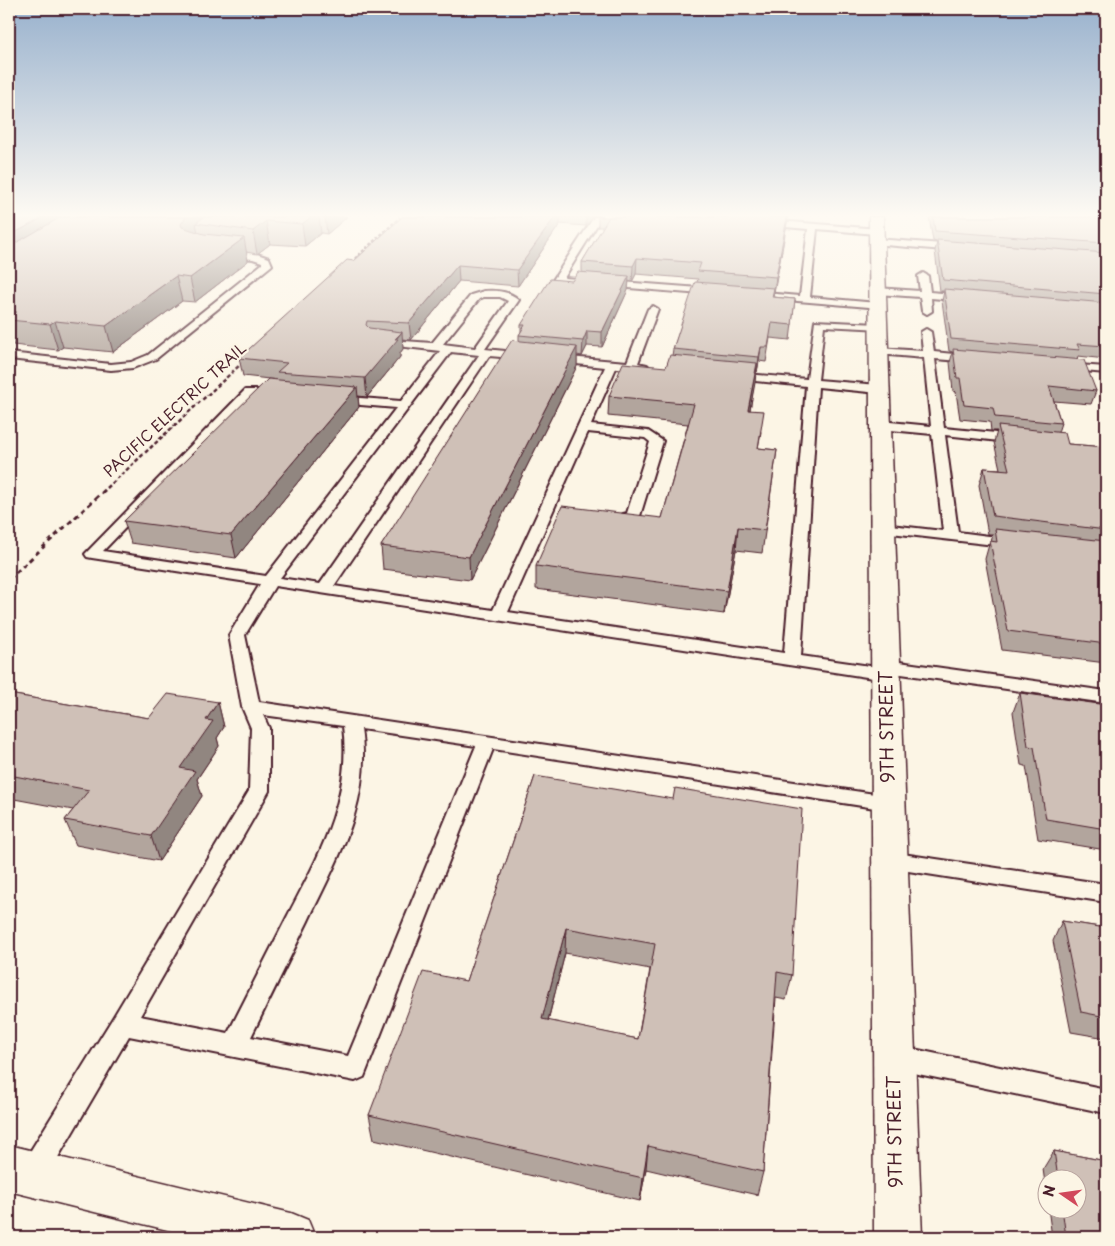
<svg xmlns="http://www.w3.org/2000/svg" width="1115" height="1246" font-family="'Playpen Sans',sans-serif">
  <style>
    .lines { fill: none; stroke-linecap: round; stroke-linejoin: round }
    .lane-casing { stroke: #4a1f2b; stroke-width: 4 }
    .secondary-casing { stroke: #4a1f2b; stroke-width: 3 }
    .primary-casing { stroke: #4a1f2b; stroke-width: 3 }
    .path-far2 { stroke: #4a1f2b; stroke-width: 2; stroke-dasharray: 3 2; stroke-linecap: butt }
    .path-far1 { stroke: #4a1f2b; stroke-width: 2.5; stroke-dasharray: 4 2.5; stroke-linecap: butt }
    .path { stroke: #4a1f2b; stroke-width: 3; stroke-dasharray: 5 4; stroke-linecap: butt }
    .lane { fill: #fcf5e5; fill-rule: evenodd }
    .secondary { fill: #fcf5e5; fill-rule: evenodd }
    .primary { fill: #fcf5e5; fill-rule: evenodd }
    .wall { fill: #b2a59d; stroke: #4a1f2b; fill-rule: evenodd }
    .shaded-wall { fill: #918680; stroke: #4a1f2b }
    .building { fill: #cfc0b7; stroke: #4a1f2b; fill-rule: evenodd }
    .labels { text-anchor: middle; stroke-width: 4.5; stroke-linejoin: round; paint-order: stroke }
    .far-street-label { font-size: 15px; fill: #4a1f2b; stroke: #fcf5e5 }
    .street-label { font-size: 18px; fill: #4a1f2b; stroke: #fcf5e5 }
  </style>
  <rect width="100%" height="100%" fill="#fcf5e5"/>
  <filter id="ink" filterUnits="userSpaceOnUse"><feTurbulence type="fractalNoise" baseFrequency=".02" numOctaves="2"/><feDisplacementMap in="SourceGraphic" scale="10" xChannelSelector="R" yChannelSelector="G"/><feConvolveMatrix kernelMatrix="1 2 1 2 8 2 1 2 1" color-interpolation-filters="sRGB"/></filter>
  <g filter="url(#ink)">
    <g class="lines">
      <defs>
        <path id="lane" d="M594 217H602L564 278 579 279 584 282 579 285 555 282 553 280Z
          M766 220 879 229V233L876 234 817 229 810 297 877 303 882 306 881 308 750 297 748 295 753 292 800 296 808 229 763 225V221Z
          M876 239 956 245 960 248 956 251 873 244 872 242Z
          M225 251 254 253 269 258 272 265 156 359 133 368 111 370 9 359V353L111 364 131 362 148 355 262 264V262L253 259 222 256V252Z
          M923 273 928 276 930 292 965 295 970 298 965 301 931 298 932 311 927 314 922 311 920 297 877 294 872 291 877 288 920 291 918 276Z
          M608 281 713 289 718 292 713 295 605 286V282Z
          M484 291C496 290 510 291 519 300L485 349 525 353 531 356 525 359 489 356 334 586 493 610 605 367 557 362 551 359 557 356 627 362 648 309 653 306 658 309 638 363 647 365 649 367 643 370 616 368 591 425 648 431 663 441 640 516 638 519 614 525 609 524 607 521 609 518 627 513 650 442 645 438 588 432 508 612 784 653 806 386 735 379 729 376 735 373 807 379 815 321 878 324 883 327 882 329 824 326 818 380 879 385 885 389 879 393 818 387 801 656 877 667 879 662 885 660 1106 691V703L894 673 892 678 886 680 275 586 245 635 259 702 888 796 895 798 898 803 895 808 888 810 493 749 364 1077 355 1081 129 1036 43 1183 33 1186 23 1183 20 1173 23 1163 114 1016 249 791 251 728 242 707 229 635 260 584 92 558 87 557 85 554 245 390H276L282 394 280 397 252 396 103 551 266 576 396 408 337 403 331 399 333 396 401 401 440 351 380 344 376 343 375 341 376 339 432 343 471 295ZM484 297H500L508 301 475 348 443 344 479 299ZM451 352 479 355 320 584 280 578ZM263 715 343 726C352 799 319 855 287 917 267 956 248 994 228 1033L140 1016 269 791V728ZM361 729 476 746 348 1056 251 1037C270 998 289 959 308 921 338 858 372 801 361 729Z
          M926 329 931 332 934 352 973 356 979 359 973 362 935 359 944 428 1017 435 1023 439 1017 443 945 435 958 532 1012 539 1017 540 1019 543 1017 546 1012 547 882 532 877 531 875 528 877 525 882 524 943 531 932 434 880 429 874 425 880 421 931 426 924 358 878 354 873 351 878 348 923 351 921 332Z
          M1065 364 1106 367V373L1061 369 1059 367 1061 365Z
          M889 852 1106 884V902L889 868 882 866 879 860 882 854Z
          M894 1045 1106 1089V1113L894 1069 885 1065 882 1057 885 1049Z"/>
        <path id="secondary" d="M869 217H883L922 1237H874Z"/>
        <path id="primary" d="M9 1145 291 1213 308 1220 315 1237H196L9 1191Z"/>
      </defs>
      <use href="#lane" class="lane-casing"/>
      <use href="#secondary" class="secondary-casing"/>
      <use href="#primary" class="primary-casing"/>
      <path class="path-far2" d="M351 262 400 217"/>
      <path class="path-far1" d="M107 488 242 363"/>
      <path class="path" d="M9 579 108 487"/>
      <use href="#lane" class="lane"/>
      <use href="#secondary" class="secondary"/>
      <use href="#primary" class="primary"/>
    </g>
    <path class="wall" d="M9 217H347L327 234 321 233 305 246 270 244 257 254 246 252 248 261 195 302 182 301 113 352 63 347 58 350 13 345 10 336H9Z
      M402 217H593L586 226 560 224 518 286 459 281 411 340 402 339 403 349 400 353V357L367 397 358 396 359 407 236 558 131 543 124 521 278 380 243 376 239 358 354 261Z
      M598 217H788L773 297 795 299 790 340 770 338 766 362 759 361 757 372H756L750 410 761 432 758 448 777 450 762 553 736 550 724 614 536 589V566L662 518 688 424 608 416 609 396 666 367 672 356 673 349 697 282 698 279 636 274 632 282 629 281 628 290 602 347 587 346 582 356 577 355V366L470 580 383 569 381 546 519 341V335L521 332V325L582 273V262L603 227H598Z
      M929 217H1106V359L1078 356 1077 359 1096 391 1091 404 1054 401 1061 423 1058 432 1068 444 1106 447V663L1002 650 985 559 990 541 991 542 993 534H988L979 485 984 468 1000 469 994 442 997 431H991L990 422 960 419 956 392 953 391 950 362 953 352 949 351 942 301 944 291H940L935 251 937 242 933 241Z
      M1020 693 1106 705V850L1038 839 1026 766 1021 765 1013 712Z
      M9 694 149 718 218 702 224 727 217 738 219 746 197 779 202 796 159 861 76 845 65 820 73 810 9 798Z
      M535 776 792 975 786 1000 776 998 763 1172 757 1195 646 1169 640 1201 374 1139 369 1115 466 981ZM565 953 650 969 638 1039 548 1021Z
      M1062 921 1106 928V1038L1071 1032 1053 941Z
      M1054 1151 1106 1161V1237H1052L1048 1208H1078V1178H1048V1205L1043 1169Z"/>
    <path class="shaded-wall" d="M44 217H88L9 263V236Z
      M186 217H222L196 223 198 233 185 246 181 224Z
      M311 217H319L321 233 305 246 302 224Z
      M325 217H347L327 234Z
      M555 217H560V224L518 286 517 270Z
      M586 217H593L586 226Z
      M788 217 786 229 774 293 776 277Z
      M266 221 270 244 257 254 253 231Z
      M244 238 248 261 195 302 190 278Z
      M637 258 636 274 632 282 633 266Z
      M458 265 459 281 411 340 409 323Z
      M176 276 182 301 113 352 106 326Z
      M629 276 628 290 602 347V332Z
      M55 321 63 347 58 350 50 324Z
      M587 331V346L582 356 583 341Z
      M402 332 403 349 400 353V357L367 397 365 378Z
      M577 347V366L470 580 469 557Z
      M761 347 759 361 757 372 759 357Z
      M757 363 755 383 746 430 748 410Z
      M357 387 359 407 236 558 231 535Z
      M738 527 736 550 724 614 727 591Z
      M218 702 224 727 217 738 219 746 197 779 202 796 159 861 151 836 180 768 206 720Z
      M566 928 565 953 542 1044V1019Z
      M648 1146 646 1169 640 1201 643 1178Z"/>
    <path class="building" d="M9 217H44L9 236Z
      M61 217H186L181 224 182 227 204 234 244 238 190 278 176 276 106 326 55 321 50 324 9 320V317L17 312 9 311V247Z
      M204 217H311L302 224 266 221 253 231 196 223Z
      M402 217H555L517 270 458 265 409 323 367 321 366 325 369 328 402 332 395 339H398L365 378 277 372 287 363 239 358 347 260 354 261Z
      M609 217H787L776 277 698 271 701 263 637 258 633 266 582 262Z
      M933 217H1106V243L935 231Z
      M937 240 1106 253V294L943 280Z
      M578 272 629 276 602 332 587 331 583 341 519 335 525 325H521L550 279 572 281Z
      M695 282 774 288 772 297 795 299 792 325 772 323 768 347H761L759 357 673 349Z
      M944 289 1106 303V346L1077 344 1080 350 951 339Z
      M512 340 577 347 469 557 381 546Z
      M953 349 1084 360 1096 391 1049 386 1061 423 995 417 993 408 964 405 960 378H957Z
      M670 355 757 363 748 410 764 411 758 448 777 450 765 530 738 527 727 591 536 566 562 506 662 518 694 404 609 396 623 363 666 367Z
      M268 379 357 387 231 535 124 521Z
      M998 426 1065 433 1068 444 1106 447V530L993 516 984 468 1009 470Z
      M995 529 1106 541V644L1008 631 990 541 997 542Z
      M1020 693 1106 705V829L1046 819 1034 747 1028 746Z
      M9 694 149 718 168 694 218 702 206 720 213 721 180 768 195 771 151 836 65 820 89 790 9 775Z
      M535 776 673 799 675 788 802 809 792 975 777 972 763 1172 648 1146 643 1178 369 1115 423 972 466 981ZM566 928 655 944 638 1039 542 1019Z
      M1062 921 1106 928V1017L1081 1012Z
      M1054 1151 1106 1161V1237H1066L1062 1208H1078V1178H1058Z"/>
  </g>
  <linearGradient id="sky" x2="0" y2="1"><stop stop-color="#98b1cd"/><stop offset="0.55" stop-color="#fefaf3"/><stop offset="1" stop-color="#fefaf3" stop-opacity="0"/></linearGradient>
  <rect width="1115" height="391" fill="url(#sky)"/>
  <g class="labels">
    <g class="far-street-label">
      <text transform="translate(175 410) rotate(-43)" y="5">PACIFIC ELECTRIC TRAIL</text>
    </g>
    <g class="street-label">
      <text transform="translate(887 727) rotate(-91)" y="6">9TH STREET</text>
      <text transform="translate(895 1132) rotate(-91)" y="6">9TH STREET</text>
    </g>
  </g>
  <rect width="1115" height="1246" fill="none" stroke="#fcf5e5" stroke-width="30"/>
  <rect x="15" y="15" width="1085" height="1216" fill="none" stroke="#4a1f2b" stroke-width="2" filter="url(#ink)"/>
  <g transform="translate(1062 1194) rotate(283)"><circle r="24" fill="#fcf5e5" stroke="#b59f9b"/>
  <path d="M0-4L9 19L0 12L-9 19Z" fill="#d1495b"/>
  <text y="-8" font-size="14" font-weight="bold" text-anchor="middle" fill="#4a1f2b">N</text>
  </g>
</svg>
